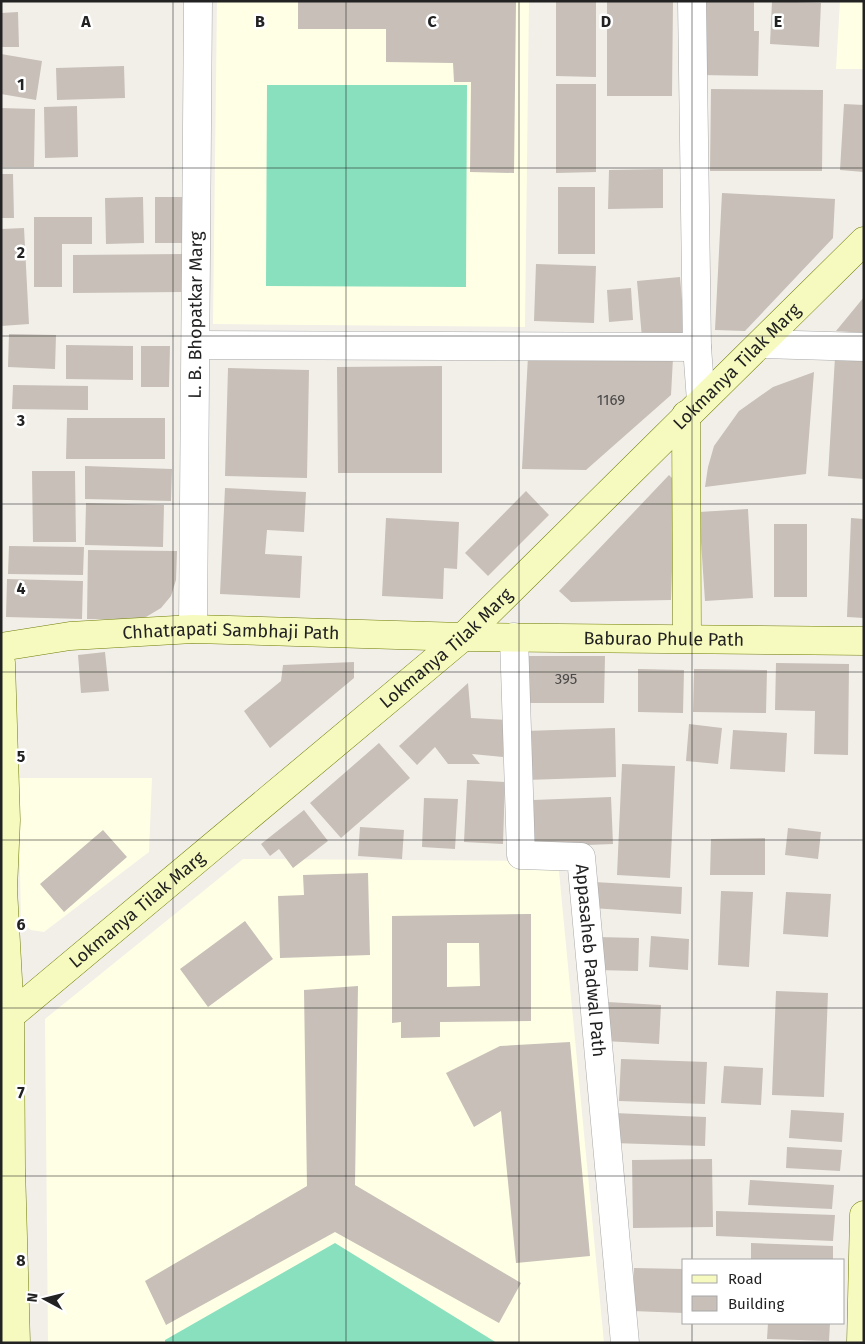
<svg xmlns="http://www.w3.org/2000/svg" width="865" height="1344" font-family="'Fira Sans',sans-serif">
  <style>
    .education { fill: #ffffe5 }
    .pitch { fill: #88e0be }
    .building { fill: #c7bfb8; fill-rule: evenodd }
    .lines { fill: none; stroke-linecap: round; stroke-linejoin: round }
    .street-casing { stroke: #a9a9a9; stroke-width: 29 }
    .secondary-casing { stroke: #707d05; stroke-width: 29 }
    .street { stroke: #fff; stroke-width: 28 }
    .secondary { stroke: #f7fabf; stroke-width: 28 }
    .grid { fill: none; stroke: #222; stroke-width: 1; stroke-opacity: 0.55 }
    .labels { text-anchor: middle; stroke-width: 5; stroke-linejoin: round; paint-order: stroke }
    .number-label { font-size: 15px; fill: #4b4948 }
    .street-label { font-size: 18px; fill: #222; stroke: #fff }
    .grid-label { font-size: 16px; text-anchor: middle; font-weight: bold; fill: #222; stroke: #fff; stroke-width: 5; stroke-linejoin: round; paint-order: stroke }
  </style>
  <rect width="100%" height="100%" fill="#f2efe9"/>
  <path class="education" d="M217 1H529L525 327 213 324Z
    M840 1H864V69H836Z
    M18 778H152L149 852 44 932 31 930 21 922Z
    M243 859 558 861 604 1343H48L45 1019Z"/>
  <path class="pitch" d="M267 85H467L466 287 266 286Z
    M335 1243 497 1343H165V1340Z"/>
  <path class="building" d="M298 1H516L514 173 470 172 471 82H454L453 63 386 62V29H298Z
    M556 1H596V77L556 76Z
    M607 1H673L672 96H607Z
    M701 1H754V31H759L758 76 700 75Z
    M772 1 821 3 819 47 770 44Z
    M18 12 19 47H1V13Z
    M1 54 42 61 36 100 1 94Z
    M124 66 125 98 57 100 56 68Z
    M556 84H596V172L556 173Z
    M711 89 823 90 822 171H710Z
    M844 104 864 105V172L840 170Z
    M77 106 78 157 45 158 44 107Z
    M1 108 35 109 34 167H1Z
    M663 169V208L608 209 609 170Z
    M1 174H13L14 218H1Z
    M558 187H595V254H558Z
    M722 193 835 199 833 238 745 331 715 330Z
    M143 197 144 243 106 244 105 198Z
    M155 197H186V243H155Z
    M34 217H92V244H62V287H34Z
    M24 228 29 324 1 326V229Z
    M183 254V292L73 293V255Z
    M536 264 596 266 594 323 534 321Z
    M680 277 685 335 642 338 637 281Z
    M631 288 633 320 609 322 607 290Z
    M864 297V333L836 331Z
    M9 334 56 335 55 369 8 367Z
    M66 345 133 346V380L66 379Z
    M141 346H170L169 387H141Z
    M528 356 673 358 671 395 586 470 522 469Z
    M835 357 864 359V479L828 476Z
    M442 366V473H338L337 367Z
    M228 368 309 370 307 478 225 476Z
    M814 372 806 474 705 487 708 467 714 446 739 411 773 387Z
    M13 385 88 386V410L12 409Z
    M67 418H165V459H66Z
    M85 466 172 469 171 501 85 499Z
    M32 471H75L76 542H33Z
    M669 475 675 481 671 600 571 602 559 591Z
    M225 488 306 492 304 532 267 530 265 554 302 556 300 598 220 594Z
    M526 491 549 515 488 576 465 553Z
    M86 503 164 505 163 547 85 545Z
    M748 509 753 598 705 601 699 512Z
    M386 518 459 522 457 569 444 568 443 599 382 596Z
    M851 518 864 519V618L847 617Z
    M774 524H807V597H774Z
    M9 546 84 547 83 575 8 574Z
    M88 550 177 551 176 580 171 596 161 608 141 620 87 619Z
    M7 579 83 581 82 619 6 617Z
    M105 652 109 691 81 693 78 655Z
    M528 656H605L604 703H527Z
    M354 662V678L270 748 244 711 281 681 283 665Z
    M776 663 849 664 848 755 814 754 815 711 775 710Z
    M638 669 684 670 683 713 638 712Z
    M694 669 767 670 766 713 693 712Z
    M468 683 471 718 508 720 503 757 472 754 480 764H448L435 747 417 765 399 746Z
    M689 724 722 728 718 764 686 761Z
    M615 728 616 777 526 780 525 731Z
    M733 730 787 733 785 772 730 769Z
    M379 743 410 778 341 838 310 803Z
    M622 764 675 766 670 878 617 875Z
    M467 780 505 782 503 844 464 842Z
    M611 797 613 844 534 847 533 800Z
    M424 798 458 799 455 849 422 847Z
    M304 810 328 841 293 868 279 849 270 856 261 844Z
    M360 827 404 830 402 859 358 856Z
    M788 828 821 832 818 859 785 855Z
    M103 830 127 857 64 912 40 884Z
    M765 838V875H710L711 839Z
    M368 873 370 955 280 958 278 896 304 895 303 875Z
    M594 882 682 887 681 914 592 908Z
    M721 891 753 892 749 967 718 965Z
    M786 892 831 894 828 937 783 934Z
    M531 914V1021L440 1022V1037L401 1038V1022L392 1023V916ZM447 943H479L480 986 447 987Z
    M245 921 273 959 208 1007 180 969Z
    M651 936 689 939 688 970 649 967Z
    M597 937 639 938 638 971 596 970Z
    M358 986 355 1185 521 1283 499 1323 335 1232 166 1325 145 1281 307 1186 304 990Z
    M776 991 828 993 824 1097 772 1095Z
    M607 1002 661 1005 659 1044 605 1041Z
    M570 1042 590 1256 516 1263 501 1111 474 1127 446 1073 500 1046Z
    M621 1059 707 1062 705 1104 619 1101Z
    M724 1066 763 1068 761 1105 721 1103Z
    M791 1110 844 1113 842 1142 789 1138Z
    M614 1113 706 1117 705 1146 613 1143Z
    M787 1147 842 1150 840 1171 786 1168Z
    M712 1159 713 1227 633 1228 632 1160Z
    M750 1180 834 1185 832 1209 748 1205Z
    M716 1211 835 1215 833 1241 716 1236Z
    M751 1243 833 1246V1260H751Z
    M634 1268 684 1269V1313L632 1311Z
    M768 1323H830L829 1341 767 1339Z"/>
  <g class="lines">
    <defs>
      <g id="street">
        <path d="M692 1 697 347 701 401"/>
        <path d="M761 344 864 347"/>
        <path d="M196 345 697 347"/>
        <path id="s1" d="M193 629 198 1"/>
        <path id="s2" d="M514 637 521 855 581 857 625 1343"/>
      </g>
      <g id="secondary">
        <path d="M686 415 687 638"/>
        <path id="s3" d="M1 647 70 636 193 629 463 637 864 641"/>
        <path d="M1 663 6 820 3 889 10 1016 11 1167 16 1343"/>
        <path id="s4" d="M1 1026 10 1016 463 637 864 241"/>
        <path d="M861 1343 864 1215"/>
      </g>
    </defs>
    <use href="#street" class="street-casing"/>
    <use href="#secondary" class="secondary-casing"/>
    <use href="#street" class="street"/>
    <use href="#secondary" class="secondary"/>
  </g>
  <path class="grid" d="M173 1V1343M346 1V1343M519 1V1343M692 1V1260M1 168H864M1 336H864M1 504H864M1 672H864M1 840H864M1 1008H864M1 1176H864M692 1323V1343"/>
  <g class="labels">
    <g class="number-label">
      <text x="611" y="405">1169</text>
      <text x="566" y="684">395</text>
    </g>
    <g class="street-label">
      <text dy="6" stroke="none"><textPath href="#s1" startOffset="314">L. B. Bhopatkar Marg</textPath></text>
      <text dy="6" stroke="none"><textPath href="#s4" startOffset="989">Lokmanya Tilak Marg</textPath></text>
      <text dy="6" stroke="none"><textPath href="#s3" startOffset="231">Chhatrapati Sambhaji Path</textPath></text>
      <text dy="6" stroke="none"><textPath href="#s3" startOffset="664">Baburao Phule Path</textPath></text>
      <text dy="6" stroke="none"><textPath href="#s4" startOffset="584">Lokmanya Tilak Marg</textPath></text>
      <text dy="6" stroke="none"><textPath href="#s4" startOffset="179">Lokmanya Tilak Marg</textPath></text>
      <text dy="6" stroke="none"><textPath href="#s2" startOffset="382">Appasaheb Padwal Path</textPath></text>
    </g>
  </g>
  <g class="grid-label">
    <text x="86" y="27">A</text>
    <text x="260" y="27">B</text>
    <text x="432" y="27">C</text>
    <text x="606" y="27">D</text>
    <text x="778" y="27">E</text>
    <text x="21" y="90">1</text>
    <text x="21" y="258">2</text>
    <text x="21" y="426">3</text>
    <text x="21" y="594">4</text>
    <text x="21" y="762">5</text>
    <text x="21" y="930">6</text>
    <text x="21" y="1098">7</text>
    <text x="21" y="1266">8</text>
  </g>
  <rect width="865" height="1344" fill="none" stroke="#222222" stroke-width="5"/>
  <rect x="682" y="1259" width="162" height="65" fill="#ffffff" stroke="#a7a7a7"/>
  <rect x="692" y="1275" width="25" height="8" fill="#f7fabf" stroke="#a7a7a7"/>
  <text x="728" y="1284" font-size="15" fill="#222222">Road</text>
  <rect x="692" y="1296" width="25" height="15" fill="#c7bfb8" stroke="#a7a7a7"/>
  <text x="728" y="1309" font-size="15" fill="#222222">Building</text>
  <g transform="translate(45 1299) rotate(277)" stroke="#ffffff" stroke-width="4" paint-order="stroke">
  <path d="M0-4L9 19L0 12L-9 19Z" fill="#222222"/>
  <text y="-8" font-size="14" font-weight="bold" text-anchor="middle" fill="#222222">N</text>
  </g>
</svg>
